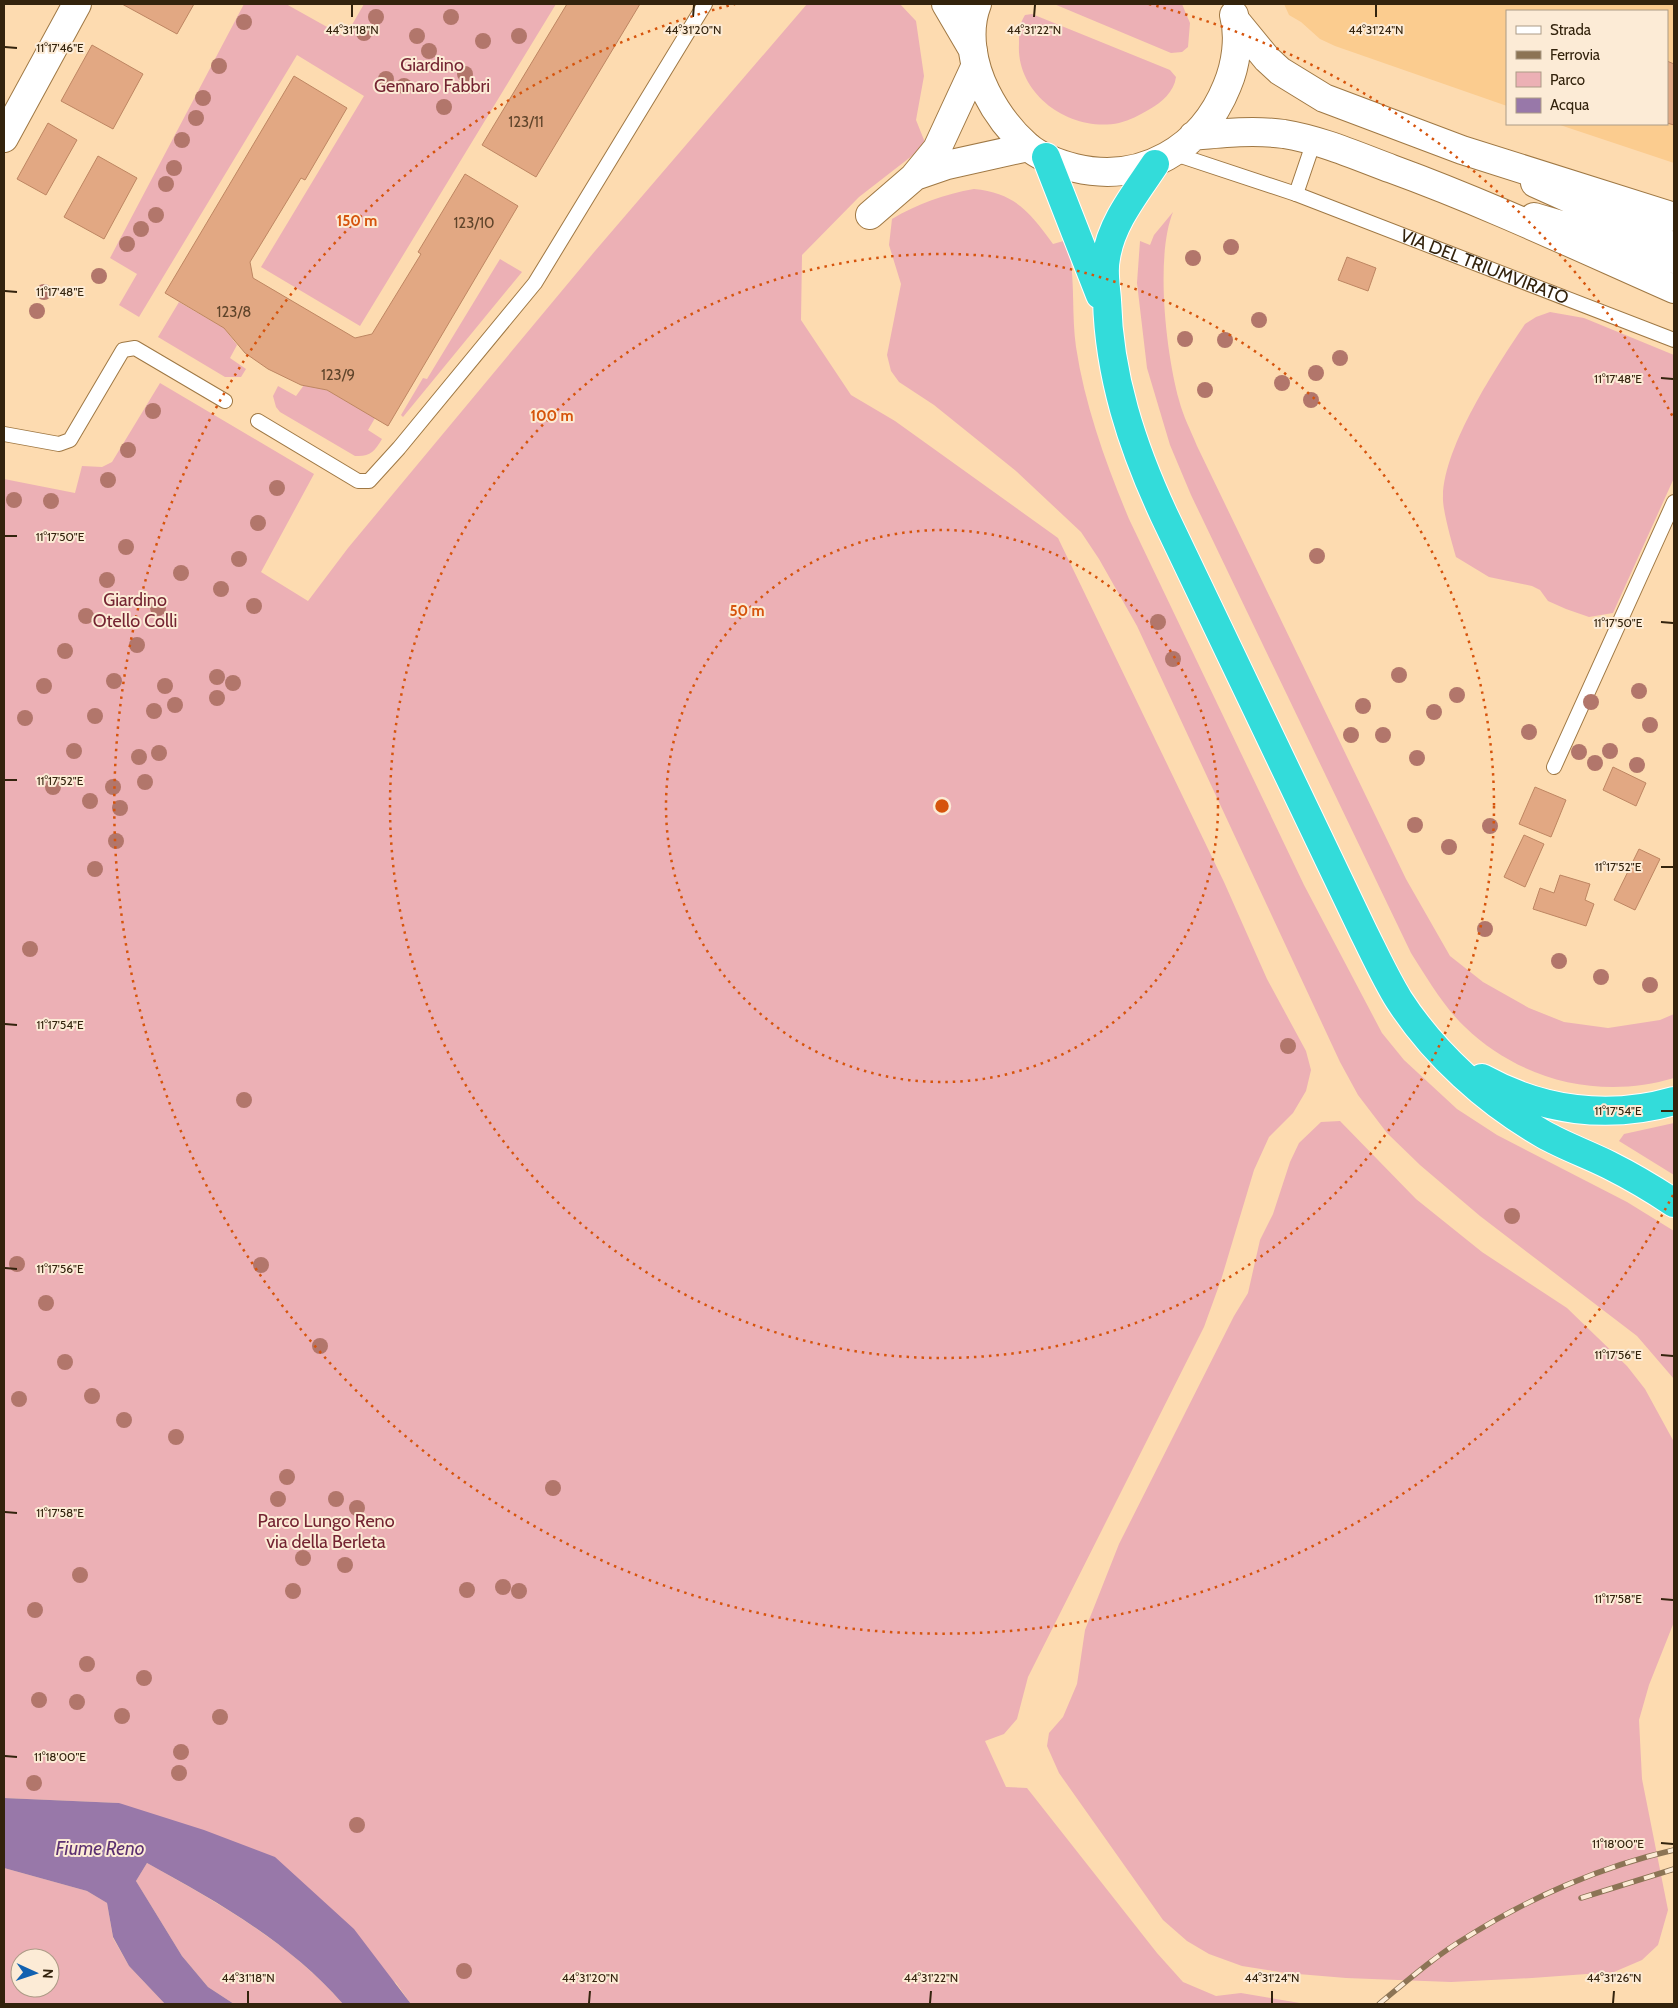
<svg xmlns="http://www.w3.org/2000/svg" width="1678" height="2008" font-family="Cabin,sans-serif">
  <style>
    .built { fill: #fbcc8f }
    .green { fill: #ecb0b5; fill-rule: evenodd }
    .water { fill: #9878a9 }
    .building { fill: #e2a883; stroke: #be8662 }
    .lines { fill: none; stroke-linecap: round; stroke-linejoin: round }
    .lane-casing { stroke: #9f7844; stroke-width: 16 }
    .street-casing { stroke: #9f7844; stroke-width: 30 }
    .secondary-casing { stroke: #9f7844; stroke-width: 30 }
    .highway-casing { stroke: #fff; stroke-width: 30 }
    .lane { stroke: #fff; stroke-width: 14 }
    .street { stroke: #fff; stroke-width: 28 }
    .secondary { stroke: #fff; stroke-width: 28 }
    .highway { stroke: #33dcda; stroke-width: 28 }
    .rail-casing { stroke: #8c7455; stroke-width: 5.5 }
    .rail { stroke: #fcebd6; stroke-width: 4; stroke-dasharray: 11; stroke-linecap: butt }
    .tree { fill: #b2766b }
    .ticks { fill: none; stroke: #33230d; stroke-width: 2 }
    .ring { fill: none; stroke: #d6540c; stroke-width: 2.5; stroke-dasharray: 2.5 5 }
    .labels { text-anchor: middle; stroke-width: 4; stroke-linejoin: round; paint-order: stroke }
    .number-label { font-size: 15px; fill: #5f442a }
    .park-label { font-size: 18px; fill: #742432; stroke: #fcebd6 }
    .street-label { font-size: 18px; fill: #33230d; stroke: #fcebd6 }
    .water-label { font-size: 19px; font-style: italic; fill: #5c3171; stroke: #fcebd6 }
    .ticks-label { font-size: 12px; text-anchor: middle; fill: #33230d; stroke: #fcebd6; stroke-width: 4; stroke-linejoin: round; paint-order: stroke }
    .centre { fill: #d6540c; stroke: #fcebd6; stroke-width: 2.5 }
    .ring-label { font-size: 15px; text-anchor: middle; font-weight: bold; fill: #d6540c; stroke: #fcebd6; stroke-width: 4; stroke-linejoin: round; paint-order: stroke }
  </style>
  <rect width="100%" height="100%" fill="#fddbb0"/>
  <path class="built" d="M1284 4H1674V163L1557 124H1667V11H1507V106L1335 46 1320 39 1301 22 1289 15Z"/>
  <path class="green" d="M244 4H286L345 37 364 4H556L360 326 261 267 364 96 297 55 139 317 119 305 137 274 110 258Z
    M807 4H900L916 21 924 76 916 120 926 145 859 197 802 255 801 320 851 395 895 421 1058 538 1224 882 1267 979 1306 1051 1311 1070 1306 1091 1293 1113 1269 1137 1254 1170 1221 1280 1204 1327 1028 1677 1017 1719 1004 1734 985 1741 1006 1787 1027 1788 1157 1953 1183 1982 1216 1996 1241 1993 1306 2004H411L396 1983 119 1803 4 1798V479L75 493 82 466 102 467 112 462 160 383 314 474 261 572 308 601 348 548 595 251Z
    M1054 4H1182L1190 23 1188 47 1182 52 1171 53Z
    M1032 14 1170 70 1176 77C1174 92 1162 102 1150 109 1140 115 1130 120 1119 123 1071 133 1016 95 1019 44 1019 34 1019 24 1025 15Z
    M974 189C1015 193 1030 212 1053 244L1067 240C1076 275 1071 311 1076 347 1085 406 1106 464 1129 519L1304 885 1382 1033 1404 1060 1457 1109 1497 1135 1627 1202 1674 1231V1379L1637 1336 1480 1216 1420 1165 1387 1133 1358 1095 1340 1062 1137 626 1099 559 1081 532 1016 471 934 405 899 382 891 371 887 355 901 284 889 245 892 219C917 204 945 194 974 189Z
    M1173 212C1155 257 1166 353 1179 400 1183 416 1191 431 1197 446L1406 879 1450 956 1483 982 1529 1008 1564 1022 1608 1028 1660 1020 1674 1014V1078C1601 1100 1521 1081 1465 1027 1443 1006 1427 978 1411 953L1191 495 1170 445 1147 368 1137 283 1140 241 1150 245 1154 235Z
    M500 259 522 272 403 417 401 415 423 378 427 379Z
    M179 302 224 328 237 345 230 358 246 369 241 377H225L158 337Z
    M1550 312 1584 318 1674 355V478L1613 613 1589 617 1566 609 1548 601 1540 590 1532 586 1489 577 1456 557C1452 543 1442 509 1443 496 1444 446 1496 367 1525 324L1536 317Z
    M304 385 327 390 375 418 368 430 382 439C374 452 370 457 355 456L280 412 276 407 273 396 278 386 296 396Z
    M1340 1121 1416 1199 1482 1252 1567 1308 1627 1366 1645 1389 1674 1442V1622L1649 1685 1639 1720 1642 1779 1668 1910 1658 1945 1642 1960 1614 1972 1532 1978 1451 1982 1346 1978 1286 1973 1242 1966 1209 1954 1187 1941 1163 1920 1059 1773 1047 1746 1049 1733 1063 1717 1077 1684 1085 1630 1119 1544 1234 1316 1248 1293 1260 1240 1273 1214 1290 1162 1299 1143 1321 1122Z
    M1674 1123V1175L1619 1141 1624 1134Z
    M147 1863C218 1903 289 1942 343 2004H234L208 1987 182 1956 136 1881Z
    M4 1868 87 1891 107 1903 113 1938 129 1966 165 2004H4ZM20 1958H50V1988H20Z"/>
  <path class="water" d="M4 1798 119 1803 204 1830 275 1857 354 1929 411 2004H343C290 1943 218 1902 147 1863L136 1881 182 1956 208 1987 234 2004H165L129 1966 113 1937 107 1903 87 1891 4 1868Z"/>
  <path class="building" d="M122 4H194L177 34Z
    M567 4H640L536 177 482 145Z
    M92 45 143 74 113 129 61 101Z
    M1667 61 1674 64V125L1667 123Z
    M294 76 347 108 305 180 301 178 250 262 253 278 355 338 372 334 421 254 418 252 465 174 518 206 388 426 327 390 301 385 268 369 245 353 224 328 165 293Z
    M48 123 77 140 46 195 17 179Z
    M98 156 137 178 104 239 64 217Z
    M1347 257 1376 268 1368 291 1338 280Z
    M1613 767 1646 783 1636 806 1603 790Z
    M1535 787 1566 800 1551 837 1519 824Z
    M1524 835 1544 844 1525 887 1504 877Z
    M1639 849 1660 859 1635 910 1614 900Z
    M1560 875 1590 884 1585 900 1594 904 1586 926 1533 909 1540 888 1554 893Z"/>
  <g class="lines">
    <defs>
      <g id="lane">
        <path d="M1172 153 1296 194 1314 141"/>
        <path id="s1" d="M1296 194 1674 340"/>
        <path d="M258 421 358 481H369L399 448 535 283 705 4"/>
        <path d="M4 434 59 444 70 440 123 350 135 348 225 401"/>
        <path d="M1554 767 1674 502"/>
      </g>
      <path id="street" d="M4 138 77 4
        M915 176 947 165 1028 147
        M1535 183 1662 240
        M870 215 914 177 937 149 975 67
        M1534 217 1674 259"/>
      <path id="secondary" d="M946 4 973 50
        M977 4C966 32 973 66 986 92 996 112 1010 131 1027 146 1040 157 1059 164 1075 168 1142 184 1202 148 1227 86 1236 65 1240 37 1234 15
        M1235 20 1267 59 1280 71 1324 98 1462 150 1674 217
        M1193 136C1224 133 1254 130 1284 134 1321 140 1357 156 1392 169 1488 204 1581 248 1674 289"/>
      <path id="highway" d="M1046 157 1100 295
        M1155 164C1136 193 1111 223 1106 258 1103 271 1106 286 1107 300 1109 376 1132 446 1164 515L1364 933C1375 955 1386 979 1399 1000 1434 1054 1487 1102 1543 1134 1564 1146 1587 1154 1609 1165 1631 1176 1653 1189 1674 1203
        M1482 1078C1542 1111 1608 1120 1674 1101"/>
    </defs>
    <use href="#lane" class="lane-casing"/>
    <use href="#street" class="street-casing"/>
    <use href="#secondary" class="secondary-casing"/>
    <use href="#highway" class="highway-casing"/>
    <use href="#lane" class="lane"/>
    <use href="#street" class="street"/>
    <use href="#secondary" class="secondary"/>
    <use href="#highway" class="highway"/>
    <defs>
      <path id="rail" d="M1581 1898 1674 1869
        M1379 2004C1407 1981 1435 1956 1467 1937 1529 1898 1602 1866 1674 1850"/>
    </defs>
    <use href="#rail" class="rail-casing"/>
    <use href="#rail" class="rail"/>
  </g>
  <g class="tree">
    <circle cx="376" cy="17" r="8"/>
    <circle cx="451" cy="17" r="8"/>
    <circle cx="244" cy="22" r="8"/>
    <circle cx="364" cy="33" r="8"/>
    <circle cx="417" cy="36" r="8"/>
    <circle cx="519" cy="36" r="8"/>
    <circle cx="483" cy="41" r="8"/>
    <circle cx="429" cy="51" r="8"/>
    <circle cx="219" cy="66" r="8"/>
    <circle cx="465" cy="74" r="8"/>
    <circle cx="386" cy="79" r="8"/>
    <circle cx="404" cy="86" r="8"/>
    <circle cx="203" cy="98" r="8"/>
    <circle cx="444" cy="107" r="8"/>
    <circle cx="196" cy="118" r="8"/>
    <circle cx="182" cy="140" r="8"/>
    <circle cx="174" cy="168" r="8"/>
    <circle cx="166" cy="184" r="8"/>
    <circle cx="156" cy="215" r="8"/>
    <circle cx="141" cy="229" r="8"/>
    <circle cx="127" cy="244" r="8"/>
    <circle cx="1231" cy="247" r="8"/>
    <circle cx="1193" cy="258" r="8"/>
    <circle cx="99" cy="276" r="8"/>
    <circle cx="44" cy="292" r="8"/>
    <circle cx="37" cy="311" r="8"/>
    <circle cx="1259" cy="320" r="8"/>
    <circle cx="1185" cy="339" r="8"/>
    <circle cx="1225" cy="340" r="8"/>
    <circle cx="1340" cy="358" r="8"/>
    <circle cx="1316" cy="373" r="8"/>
    <circle cx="1282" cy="383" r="8"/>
    <circle cx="1205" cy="390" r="8"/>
    <circle cx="1311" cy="400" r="8"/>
    <circle cx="153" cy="411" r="8"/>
    <circle cx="128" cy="450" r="8"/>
    <circle cx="108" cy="480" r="8"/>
    <circle cx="277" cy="488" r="8"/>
    <circle cx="14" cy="500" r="8"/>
    <circle cx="51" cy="501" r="8"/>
    <circle cx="258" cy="523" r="8"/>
    <circle cx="126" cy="547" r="8"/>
    <circle cx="1317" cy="556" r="8"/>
    <circle cx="239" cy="559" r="8"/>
    <circle cx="181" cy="573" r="8"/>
    <circle cx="107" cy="580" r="8"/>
    <circle cx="221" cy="589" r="8"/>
    <circle cx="254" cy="606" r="8"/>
    <circle cx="158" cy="608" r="8"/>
    <circle cx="86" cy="616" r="8"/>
    <circle cx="1158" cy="622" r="8"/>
    <circle cx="137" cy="645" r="8"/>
    <circle cx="65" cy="651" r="8"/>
    <circle cx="1173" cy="659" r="8"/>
    <circle cx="1399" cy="675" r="8"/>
    <circle cx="217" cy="677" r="8"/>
    <circle cx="114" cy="681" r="8"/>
    <circle cx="233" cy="683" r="8"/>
    <circle cx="44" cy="686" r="8"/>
    <circle cx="165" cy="686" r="8"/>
    <circle cx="1639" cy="691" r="8"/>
    <circle cx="1457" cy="695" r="8"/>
    <circle cx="217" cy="698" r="8"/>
    <circle cx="1591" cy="702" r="8"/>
    <circle cx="175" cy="705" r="8"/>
    <circle cx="1363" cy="706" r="8"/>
    <circle cx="154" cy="711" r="8"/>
    <circle cx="1434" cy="712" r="8"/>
    <circle cx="95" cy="716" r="8"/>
    <circle cx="25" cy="718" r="8"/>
    <circle cx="1650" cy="725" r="8"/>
    <circle cx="1529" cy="732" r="8"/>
    <circle cx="1351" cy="735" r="8"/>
    <circle cx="1383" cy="735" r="8"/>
    <circle cx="74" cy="751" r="8"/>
    <circle cx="1610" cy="751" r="8"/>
    <circle cx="1579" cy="752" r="8"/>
    <circle cx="159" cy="753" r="8"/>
    <circle cx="139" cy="757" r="8"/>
    <circle cx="1417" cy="758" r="8"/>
    <circle cx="1595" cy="763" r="8"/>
    <circle cx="1637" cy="765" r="8"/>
    <circle cx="145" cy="782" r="8"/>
    <circle cx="53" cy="787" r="8"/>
    <circle cx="113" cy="787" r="8"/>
    <circle cx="90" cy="801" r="8"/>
    <circle cx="120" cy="808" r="8"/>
    <circle cx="1415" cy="825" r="8"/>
    <circle cx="1490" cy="826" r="8"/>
    <circle cx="116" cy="841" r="8"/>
    <circle cx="1449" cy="847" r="8"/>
    <circle cx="95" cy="869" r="8"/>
    <circle cx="1485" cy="929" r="8"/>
    <circle cx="30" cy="949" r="8"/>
    <circle cx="1559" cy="961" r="8"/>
    <circle cx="1601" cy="977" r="8"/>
    <circle cx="1650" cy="985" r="8"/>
    <circle cx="1288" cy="1046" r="8"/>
    <circle cx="244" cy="1100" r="8"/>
    <circle cx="1512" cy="1216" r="8"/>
    <circle cx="17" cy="1264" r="8"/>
    <circle cx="261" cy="1265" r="8"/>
    <circle cx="46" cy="1303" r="8"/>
    <circle cx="320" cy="1346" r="8"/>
    <circle cx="65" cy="1362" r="8"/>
    <circle cx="92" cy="1396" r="8"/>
    <circle cx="19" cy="1399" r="8"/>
    <circle cx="124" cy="1420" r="8"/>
    <circle cx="176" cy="1437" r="8"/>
    <circle cx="287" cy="1477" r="8"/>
    <circle cx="553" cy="1488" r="8"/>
    <circle cx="278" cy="1499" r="8"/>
    <circle cx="336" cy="1499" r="8"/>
    <circle cx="357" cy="1508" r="8"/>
    <circle cx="303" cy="1558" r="8"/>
    <circle cx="345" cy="1565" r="8"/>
    <circle cx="80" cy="1575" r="8"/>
    <circle cx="503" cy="1587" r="8"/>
    <circle cx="467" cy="1590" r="8"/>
    <circle cx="293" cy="1591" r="8"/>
    <circle cx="519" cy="1591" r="8"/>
    <circle cx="35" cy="1610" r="8"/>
    <circle cx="87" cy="1664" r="8"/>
    <circle cx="144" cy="1678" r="8"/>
    <circle cx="39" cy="1700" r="8"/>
    <circle cx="77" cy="1702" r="8"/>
    <circle cx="122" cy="1716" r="8"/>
    <circle cx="220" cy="1717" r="8"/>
    <circle cx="181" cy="1752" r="8"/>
    <circle cx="179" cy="1773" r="8"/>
    <circle cx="34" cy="1783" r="8"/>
    <circle cx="357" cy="1825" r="8"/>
    <circle cx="464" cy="1971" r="8"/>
  </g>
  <path class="ticks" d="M352 17V5M693 17 694 5M1034 17 1035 5M1376 17V5M5 47 17 48M5 291 17 292M1661 378 1673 379M5 536H17M1661 622 1673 623M5 780H17M1661 867H1673M5 1024 17 1025M1661 1111H1673M5 1268 17 1269M1661 1355 1673 1356M5 1512 17 1513M1661 1599 1673 1600M5 1756 17 1757M1661 1843 1673 1844M248 2003V1991M589 2003 590 1991M930 2003 931 1991M1272 2003V1991M1613 2003 1614 1991"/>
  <g class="ring">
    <circle cx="942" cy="806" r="276"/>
    <circle cx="942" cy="806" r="552"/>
    <path d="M1673 1195A828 828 0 1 1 735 4M1149 4A828 828 0 0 1 1673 417"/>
  </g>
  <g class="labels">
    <g class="number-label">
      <text x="526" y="127">123/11</text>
      <text x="474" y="228">123/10</text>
      <text x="234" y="317">123/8</text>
      <text x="338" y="380">123/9</text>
    </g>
    <g class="park-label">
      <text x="432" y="71">Giardino<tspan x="432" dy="21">Gennaro Fabbri</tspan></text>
      <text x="135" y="606">Giardino<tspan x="135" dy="21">Otello Colli</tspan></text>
      <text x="326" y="1527">Parco Lungo Reno<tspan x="326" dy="21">via della Berleta</tspan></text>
    </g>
    <g class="street-label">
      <text dy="6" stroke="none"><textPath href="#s1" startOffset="202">VIA DEL TRIUMVIRATO</textPath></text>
    </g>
    <g class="water-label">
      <text x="100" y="1855">Fiume Reno</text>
    </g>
  </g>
  <g class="ticks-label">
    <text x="352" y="34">44°31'18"N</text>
    <text x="693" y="34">44°31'20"N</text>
    <text x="1034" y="34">44°31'22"N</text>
    <text x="1376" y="34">44°31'24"N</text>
    <text x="60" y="52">11°17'46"E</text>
    <text x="60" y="296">11°17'48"E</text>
    <text x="1618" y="383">11°17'48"E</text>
    <text x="60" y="541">11°17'50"E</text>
    <text x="1618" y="627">11°17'50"E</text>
    <text x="60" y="785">11°17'52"E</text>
    <text x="1618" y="871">11°17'52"E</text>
    <text x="60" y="1029">11°17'54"E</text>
    <text x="1618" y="1115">11°17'54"E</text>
    <text x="60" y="1273">11°17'56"E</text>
    <text x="1618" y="1359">11°17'56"E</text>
    <text x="60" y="1517">11°17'58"E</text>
    <text x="1618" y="1603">11°17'58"E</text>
    <text x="60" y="1761">11°18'00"E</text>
    <text x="1618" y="1848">11°18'00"E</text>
    <text x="248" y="1982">44°31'18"N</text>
    <text x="590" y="1982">44°31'20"N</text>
    <text x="931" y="1982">44°31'22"N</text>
    <text x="1272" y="1982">44°31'24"N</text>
    <text x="1614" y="1982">44°31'26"N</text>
  </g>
  <circle cx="942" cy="806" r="8" class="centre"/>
  <g class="ring-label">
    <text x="357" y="226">150 m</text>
    <text x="552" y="421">100 m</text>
    <text x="747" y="616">50 m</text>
  </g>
  <rect width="1678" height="2008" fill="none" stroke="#33230d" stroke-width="10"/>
  <rect x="1506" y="10" width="162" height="115" fill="#fcebd6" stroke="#ac9b86"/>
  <rect x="1516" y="26" width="25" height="8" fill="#ffffff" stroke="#ac9b86"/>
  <text x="1550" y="35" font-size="15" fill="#33230d">Strada</text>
  <rect x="1516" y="51" width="25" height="8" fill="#8c7455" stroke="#ac9b86"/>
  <text x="1550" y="60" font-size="15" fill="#33230d">Ferrovia</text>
  <rect x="1516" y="72" width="25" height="15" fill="#ecb0b5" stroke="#ac9b86"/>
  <text x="1550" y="85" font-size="15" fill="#33230d">Parco</text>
  <rect x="1516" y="98" width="25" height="15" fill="#9878a9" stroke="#ac9b86"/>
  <text x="1550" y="110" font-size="15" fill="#33230d">Acqua</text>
  <g transform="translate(35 1973) rotate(93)"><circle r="24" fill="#fcebd6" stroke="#ac9b86"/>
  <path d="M0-4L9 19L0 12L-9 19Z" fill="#1261b0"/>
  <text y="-8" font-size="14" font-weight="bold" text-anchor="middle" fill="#33230d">N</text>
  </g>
</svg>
